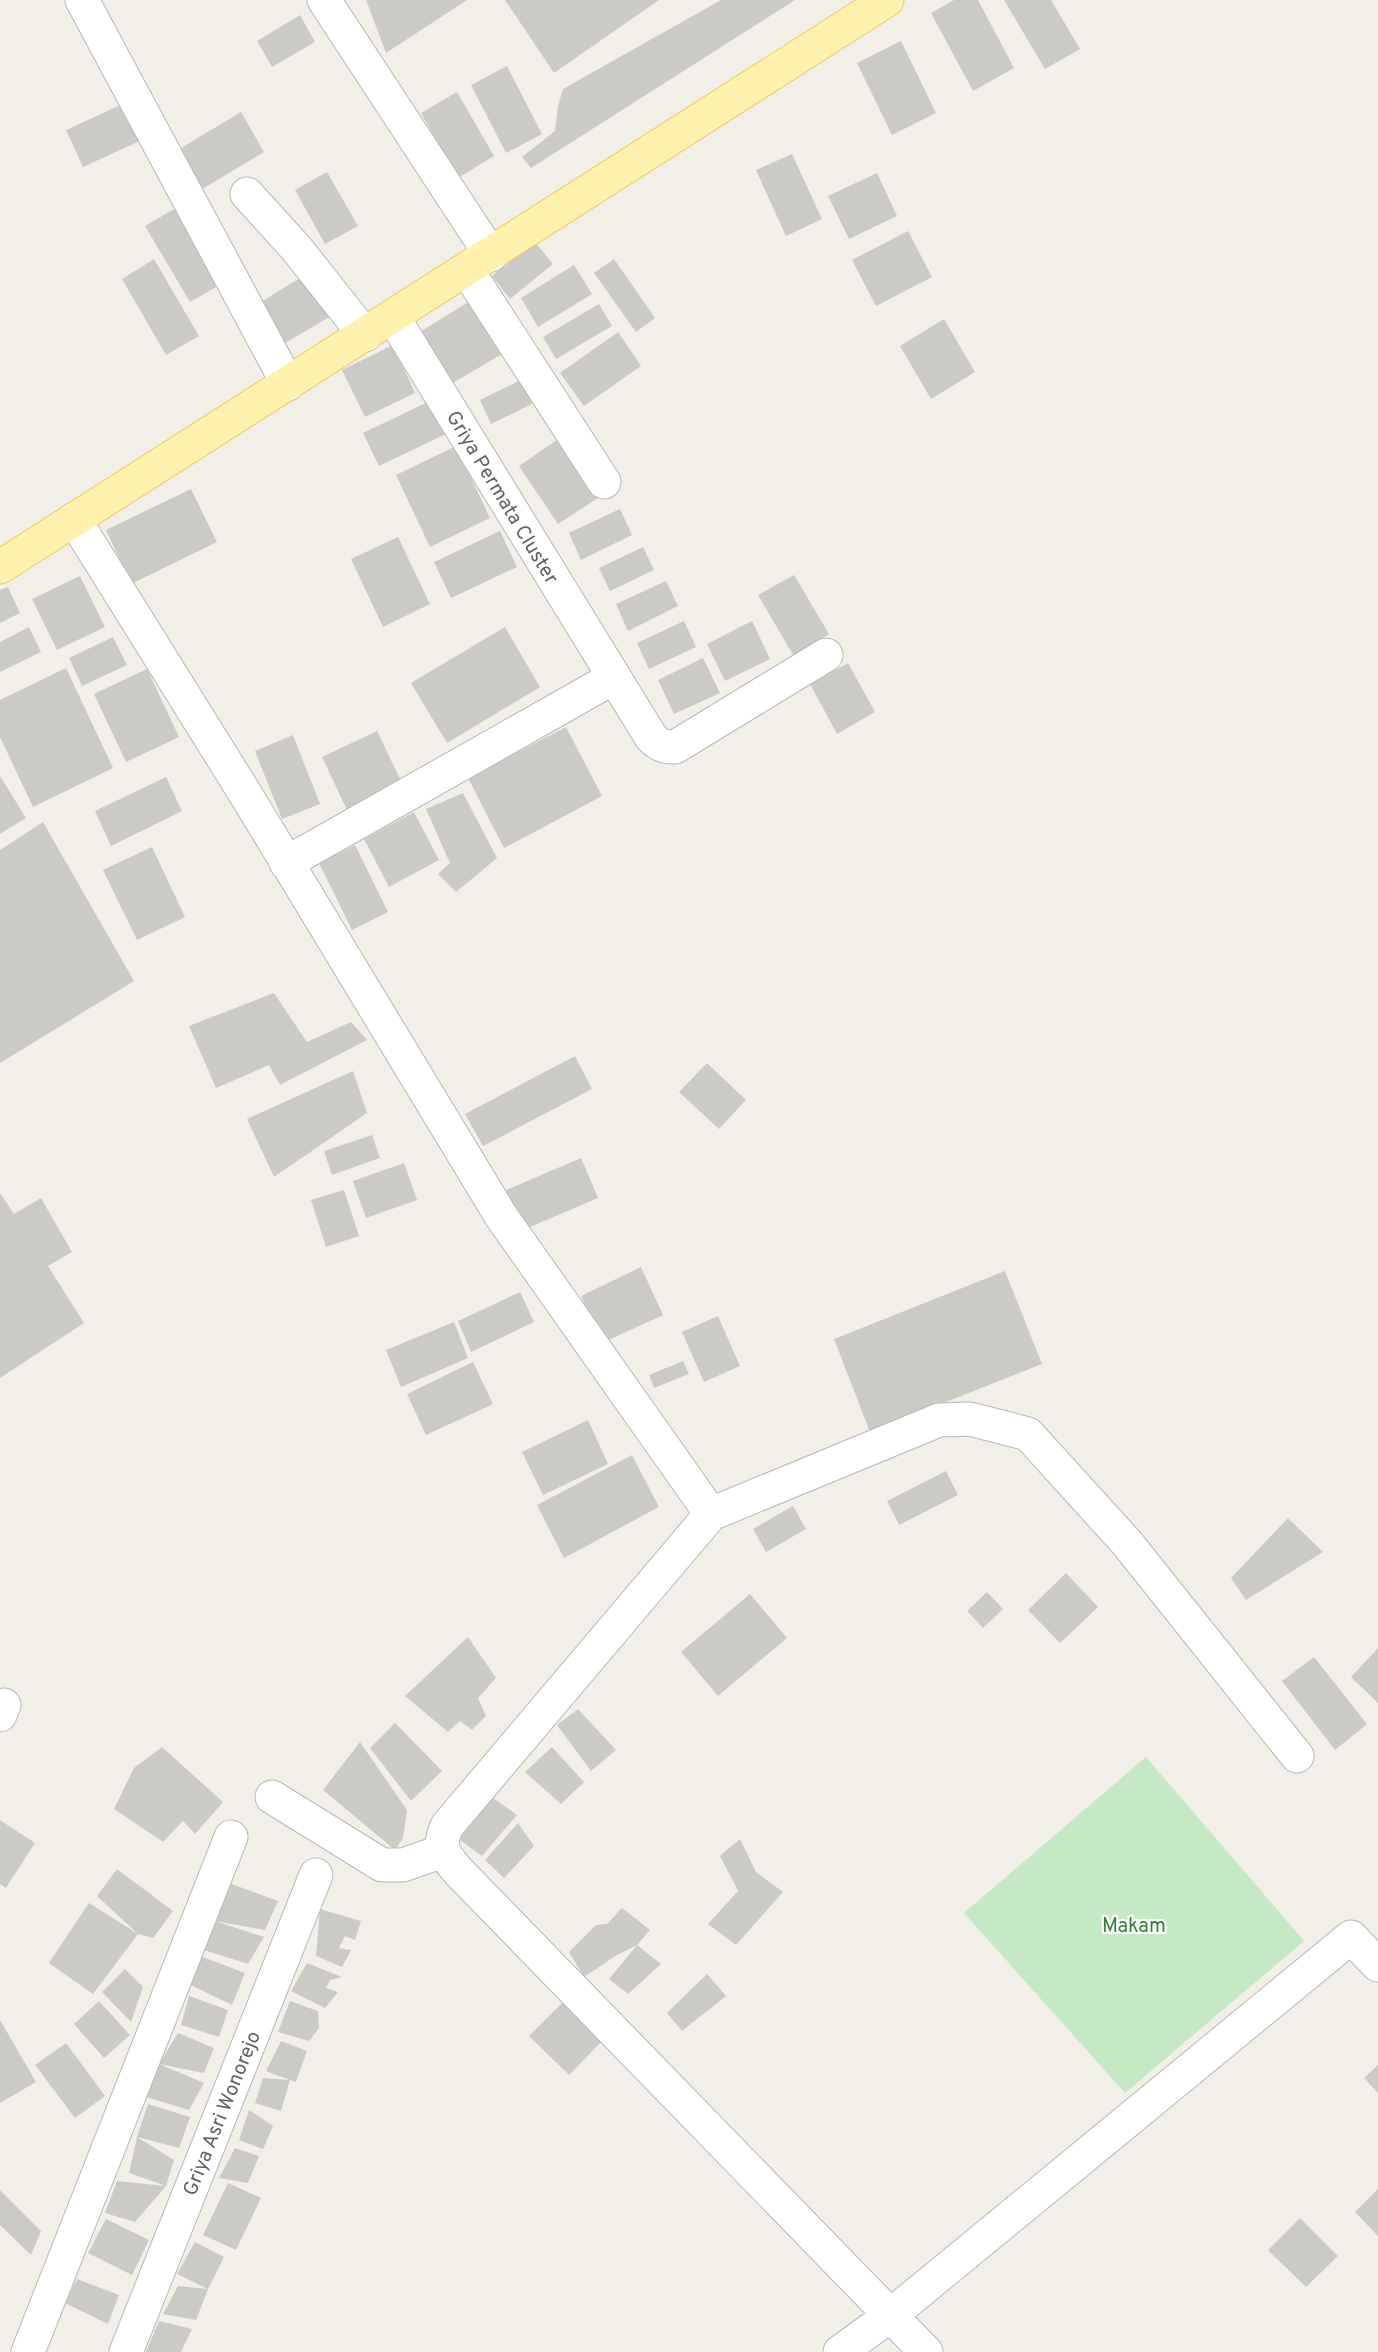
<svg xmlns="http://www.w3.org/2000/svg" width="1378" height="2352" font-family="Overpass,sans-serif">
  <style>
    .green { fill: #c5e8c5 }
    .building { fill: #cccac5 }
    .lines { fill: none; stroke-linecap: round; stroke-linejoin: round }
    .minor-casing { stroke: #b5b8bc; stroke-width: 35 }
    .major-casing { stroke: #f2c960; stroke-width: 35 }
    .minor { stroke: #fff; stroke-width: 33 }
    .major { stroke: #fff2af; stroke-width: 33 }
    .labels { text-anchor: middle; stroke-width: 4.5; stroke-linejoin: round; paint-order: stroke }
    .street-label { font-size: 20px; fill: #5f6368; stroke: #fff }
    .park-label { font-size: 20px; fill: #348238; stroke: #fff }
  </style>
  <rect width="100%" height="100%" fill="#f1efe8"/>
  <path class="green" d="M1146 1757 1304 1941 1125 2093 964 1913Z"/>
  <path class="building" d="M366 0H467L386 53Z
    M505 0H659L554 73Z
    M721 0H795L531 168 522 157 555 131 558 106 563 89Z
    M954 0H978L1014 68 973 91 931 13Z
    M1004 0H1051L1080 49 1045 69Z
    M300 15 315 42 272 67 257 41Z
    M901 41 936 113 892 135 857 63Z
    M507 66 542 134 506 153 471 85Z
    M457 92 494 156 458 178 421 113Z
    M125 103 142 140 83 167 66 130Z
    M241 112 264 152 199 191 176 151Z
    M792 154 822 219 786 236 756 170Z
    M327 172 358 226 325 244 295 190Z
    M877 173 897 216 849 239 828 196Z
    M181 205 225 282 190 302 145 226Z
    M908 231 932 277 876 306 852 260Z
    M535 242 553 264 510 299 492 276Z
    M154 259 199 336 166 355 122 279Z
    M614 259 655 318 636 332 594 273Z
    M574 265 592 294 538 327 521 298Z
    M306 274 331 316 282 345 258 304Z
    M470 301 502 354 451 384 420 332Z
    M599 304 612 326 556 359 543 337Z
    M944 319 975 372 931 399 900 346Z
    M618 332 641 366 584 406 560 373Z
    M393 345 415 393 365 417 342 370Z
    M521 380 532 404 491 424 480 400Z
    M432 400 448 433 379 466 363 433Z
    M561 437 601 496 558 524 519 466Z
    M456 446 490 518 430 547 396 475Z
    M191 489 217 542 131 584 106 530Z
    M620 509 632 535 581 560 569 533Z
    M500 531 517 567 451 598 434 562Z
    M398 537 430 604 383 627 351 559Z
    M643 547 654 570 610 591 599 568Z
    M794 575 829 634 793 655 758 595Z
    M80 576 105 627 57 650 32 599Z
    M666 581 678 606 628 631 616 604Z
    M8 587 20 613 0 623V590Z
    M684 621 696 647 649 669 637 643Z
    M752 621 770 659 725 681 707 644Z
    M29 627 41 652 0 672V642Z
    M505 627 540 687 447 743 411 683Z
    M113 637 127 665 82 686 69 658Z
    M703 658 720 693 674 714 658 680Z
    M848 663 875 712 837 734 810 684Z
    M66 668 113 768 33 807 0 737V700Z
    M147 669 179 737 126 762 94 694Z
    M566 727 602 796 504 848 468 778Z
    M377 731 402 783 347 810 322 757Z
    M293 735 320 804 282 819 255 751Z
    M0 776 26 818 0 834Z
    M166 777 182 811 111 846 95 811Z
    M463 793 497 858 456 892 438 874 450 863 426 809Z
    M414 812 439 860 389 887 364 839Z
    M43 822 134 981 0 1063V850Z
    M355 845 388 912 352 930 319 863Z
    M152 847 185 917 137 940 103 870Z
    M274 993 307 1042 351 1022 367 1040 280 1085 269 1065 216 1088 189 1026Z
    M575 1056 592 1089 483 1146 465 1114Z
    M707 1063 746 1100 719 1129 679 1092Z
    M353 1071 367 1113 274 1177 247 1119Z
    M372 1135 380 1158 332 1175 324 1151Z
    M581 1158 598 1198 523 1230 506 1190Z
    M404 1163 417 1200 366 1218 353 1181Z
    M344 1190 359 1236 326 1247 311 1200Z
    M0 1193 14 1214 41 1198 72 1252 48 1266 84 1323 0 1378Z
    M641 1267 663 1315 602 1343 581 1296Z
    M1005 1271 1042 1364 870 1432 834 1339Z
    M520 1292 534 1322 471 1352 458 1321Z
    M718 1316 740 1366 704 1382 682 1332Z
    M454 1322 468 1358 401 1387 386 1350Z
    M683 1361 689 1374 654 1388 649 1375Z
    M473 1362 493 1404 426 1435 407 1394Z
    M588 1420 608 1464 543 1495 522 1452Z
    M632 1455 659 1507 564 1558 537 1505Z
    M946 1471 958 1495 899 1525 887 1501Z
    M793 1506 806 1529 766 1552 753 1529Z
    M1288 1518 1323 1552 1246 1600 1231 1578Z
    M1066 1573 1098 1607 1060 1643 1028 1610Z
    M987 1592 1003 1609 983 1628 967 1611Z
    M750 1594 787 1638 718 1696 681 1652Z
    M468 1637 496 1678 478 1698 486 1716 472 1730 460 1721 448 1732 405 1696Z
    M1378 1648V1703L1351 1677Z
    M1314 1657 1367 1724 1335 1750 1282 1681Z
    M578 1709 616 1750 591 1771 557 1725Z
    M395 1723 442 1771 411 1801 370 1748Z
    M360 1742 407 1810 403 1838 395 1850 323 1790Z
    M162 1747 223 1802 195 1834 183 1821 163 1842 114 1809 134 1768Z
    M552 1747 584 1782 561 1804 525 1772Z
    M486 1793 517 1815 482 1856 453 1835Z
    M0 1820 35 1843 6 1888 0 1884Z
    M518 1823 534 1846 504 1878 485 1860Z
    M740 1839 756 1872 783 1892 736 1945 708 1924 738 1891 720 1856Z
    M117 1869 173 1911 153 1938 138 1934 93 1994 49 1963 89 1903 138 1934 97 1896Z
    M229 1883 278 1901 265 1930 215 1921 264 1937 248 1964 204 1950Z
    M622 1908 650 1930 637 1945 617 1955 584 1977 569 1952 596 1925 607 1924Z
    M320 1909 361 1921 355 1940 345 1936 339 1948 351 1950 342 1967 316 1956Z
    M637 1945 661 1964 628 1994 609 1979Z
    M200 1956 245 1973 232 2005 191 1985Z
    M307 1963 342 1977 330 1980 326 1988 338 1992 325 2008 291 1991Z
    M125 1969 143 1987 131 2022 102 1992Z
    M707 1974 726 1996 682 2031 667 2013Z
    M189 1996 228 2010 219 2037 181 2025Z
    M565 2000 604 2039 569 2075 529 2036Z
    M99 2001 130 2035 104 2058 74 2024Z
    M290 2001 318 2011 319 2028 309 2041 278 2032Z
    M0 2020 36 2082 0 2103Z
    M178 2033 214 2048 204 2073 159 2064Z
    M281 2041 307 2051 296 2082 290 2080 281 2111 255 2103 263 2078 290 2080 266 2071Z
    M66 2043 105 2096 75 2118 35 2065Z
    M159 2064 204 2083 189 2110 143 2096Z
    M1378 2065V2093L1364 2078Z
    M148 2104 190 2117 179 2148 137 2137 174 2160 166 2186 135 2222 105 2213 117 2181 166 2186 129 2173 137 2137Z
    M249 2110 273 2126 263 2149 239 2140Z
    M235 2148 259 2156 248 2183 219 2178Z
    M228 2183 261 2198 236 2250 203 2235Z
    M1378 2189V2236L1355 2212Z
    M0 2190 41 2231 31 2255 0 2225Z
    M1300 2218 1338 2256 1306 2287 1268 2250Z
    M106 2219 149 2240 132 2275 88 2253Z
    M195 2242 224 2257 208 2289 177 2274Z
    M77 2279 119 2295 108 2324 65 2303Z
    M178 2286 208 2289 196 2320 163 2314Z
    M159 2321 192 2329 181 2352H146Z"/>
  <g class="lines">
    <defs>
      <path id="minor" d="M82 0 288 384
        M324 0 491 255
        M247 194 296 248 365 335
        M467 270 604 482
        M393 317 651 737C658 745 664 747 675 747L826 655
        M74 519 246 795 501 1216 711 1514 447 1826C437 1848 444 1854 458 1871L926 2352
        M286 863 613 678
        M711 1514 939 1420 970 1419 1028 1434 1127 1543 1297 1756
        M0 1715 4 1705
        M272 1797 382 1865H403L443 1851
        M28 2352 231 1837
        M126 2352 316 1875
        M840 2352 891 2315 1351 1937 1378 1965"/>
      <path id="major" d="M0 567 887 0"/>
    </defs>
    <use href="#minor" class="minor-casing"/>
    <use href="#major" class="major-casing"/>
    <use href="#minor" class="minor"/>
    <use href="#major" class="major"/>
  </g>
  <g class="labels">
    <g class="street-label">
      <text transform="translate(503 497) rotate(59)" y="7">Griya Permata Cluster</text>
      <text transform="translate(221 2113) rotate(-68)" y="7">Griya Asri Wonorejo</text>
    </g>
    <g class="park-label">
      <text x="1134" y="1932">Makam</text>
    </g>
  </g>
</svg>
